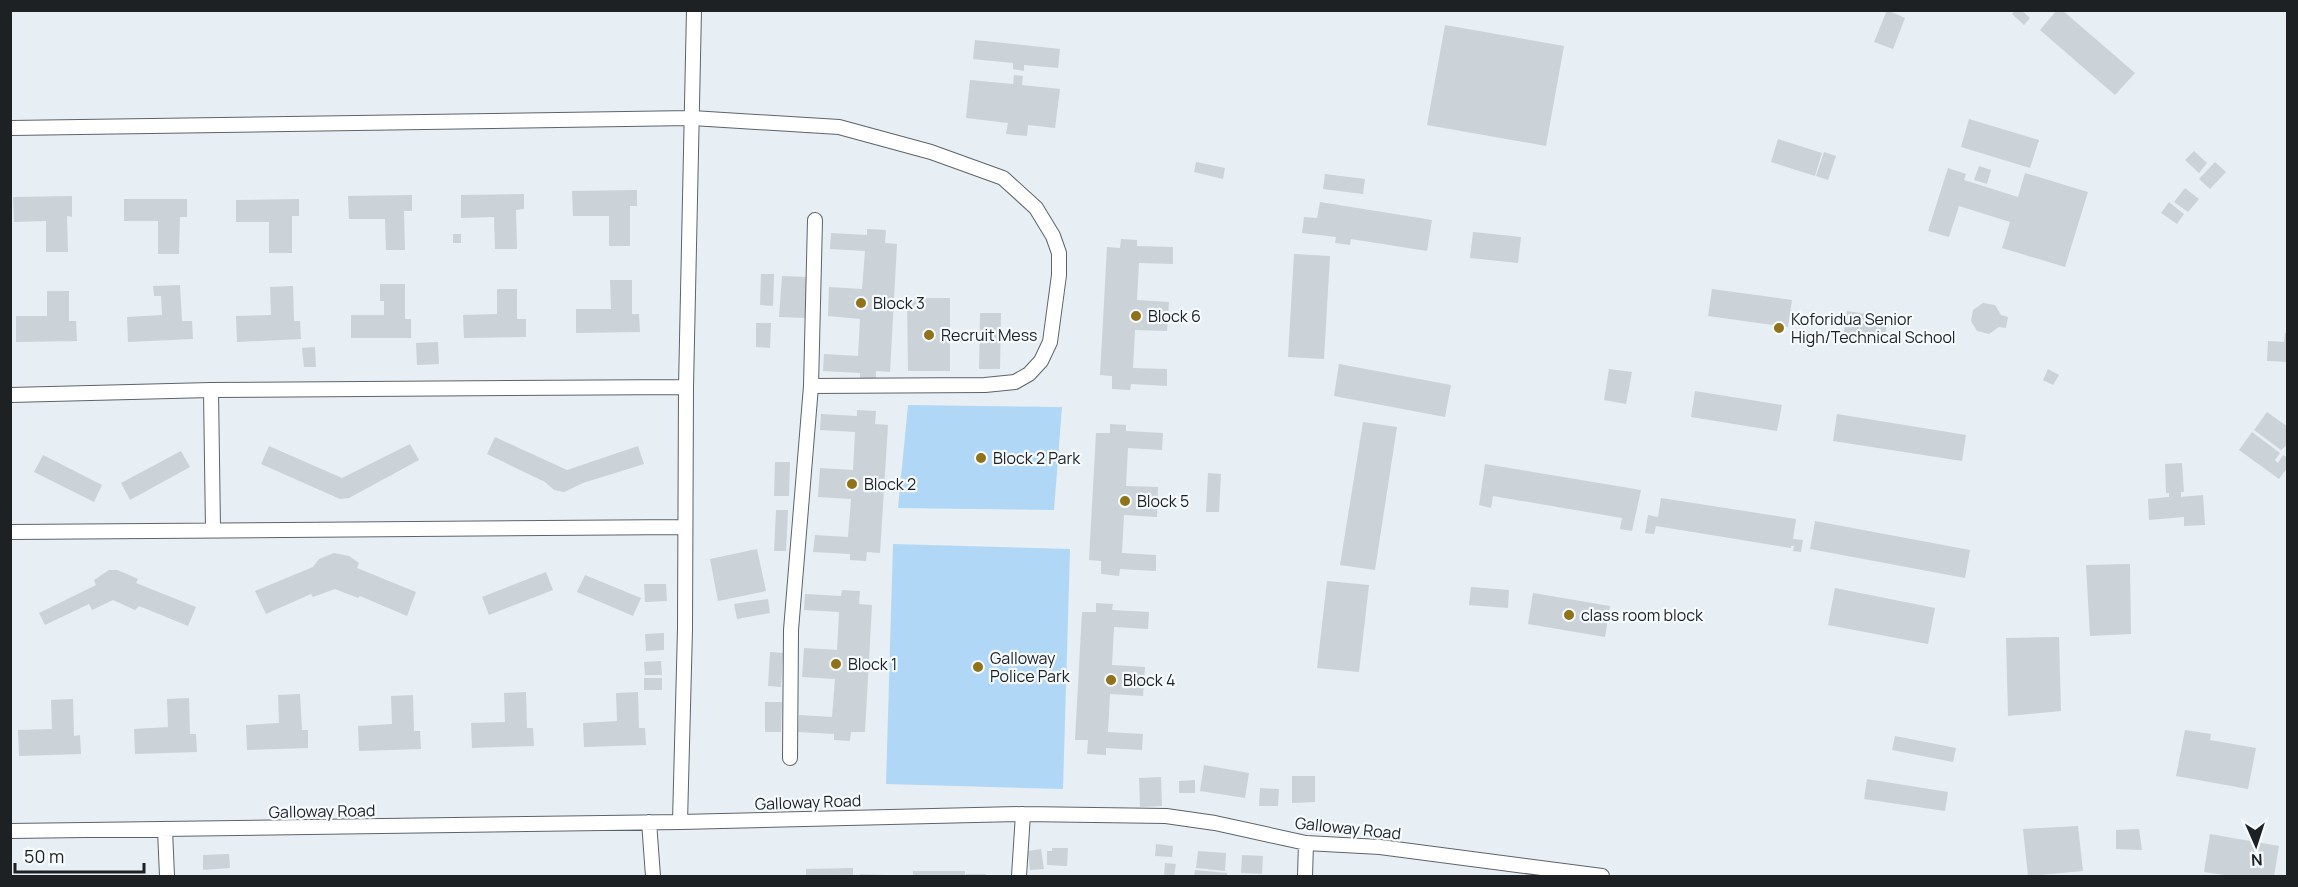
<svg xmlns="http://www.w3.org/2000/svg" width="2298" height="887" font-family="Manrope,sans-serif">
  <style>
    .pitch { fill: #b1d7f7 }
    .building { fill: #cbd2d8 }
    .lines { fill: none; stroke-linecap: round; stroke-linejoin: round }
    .minor-casing { stroke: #5d6469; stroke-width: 16 }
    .minor { stroke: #fff; stroke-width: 14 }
    .poi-dot { fill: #907218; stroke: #f6fbff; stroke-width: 2 }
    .labels { text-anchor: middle; stroke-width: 4.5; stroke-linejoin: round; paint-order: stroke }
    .poi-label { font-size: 16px; fill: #1e2123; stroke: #f6fbff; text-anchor: start }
    .street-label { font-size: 16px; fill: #1e2123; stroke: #f6fbff }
  </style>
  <rect width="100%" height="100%" fill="#e7eef4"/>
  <path class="pitch" d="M908 405 1062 407 1054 510 898 508Z
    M893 544 1070 549 1063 789 886 784Z"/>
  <path class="building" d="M1887 10 1905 18 1893 49 1874 42Z
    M2015 10H2021L2030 18 2024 25 2012 14Z
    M2057 10H2062L2135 73 2115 95 2040 30Z
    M1445 25 1564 46 1546 146 1427 125Z
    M975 40 1060 49 1058 68 1024 65V71L1013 69V63L973 59Z
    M1014 75 1023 76 1022 85 1060 89 1055 128 1028 125 1027 136 1006 134 1008 123 966 118 970 80 1013 84Z
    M1969 119 2039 140 2030 168 1961 147Z
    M1778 139 1822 153 1815 176 1771 162Z
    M2194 151 2207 163 2199 173 2185 160Z
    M1824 152 1836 156 1828 180 1816 176Z
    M1196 162 1225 168 1223 179 1194 172Z
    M2215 162 2226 172 2210 189 2199 179Z
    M1979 166 1991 170 1987 184 1974 180Z
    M1948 168 1966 174 1964 180 2018 197 2025 173 2088 192 2065 267 2002 248 2010 222 1959 206 1949 237 1928 231Z
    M1325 174 1365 179 1363 194 1323 189Z
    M2185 188 2199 199 2188 212 2174 202Z
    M637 190V206H630V246H609V216H573L572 191Z
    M524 194V209L516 210 517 249H495L494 217 461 218V195Z
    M412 195V211H404L405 250H386L385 219H349L348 196Z
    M72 196V217L67 216 68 252H46V221L14 222 13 197Z
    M124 199H187V217H180L179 254H158V221H124Z
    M299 199V216H292V253H269V222H236V200Z
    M1320 202 1432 220 1427 251 1351 239 1350 245 1335 243 1336 237 1302 233 1304 217 1317 218Z
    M2169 202 2184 214 2177 224 2161 213Z
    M867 229 886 230 885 243 897 244 890 372 876 371V380L860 379V373L823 371 824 354 858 356 860 319 828 316 829 287 862 289 865 251 830 249 831 233 867 235Z
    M1473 232 1521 237 1518 263 1470 258Z
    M453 234H461V243H453Z
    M1121 239 1137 240V246L1173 247V264L1139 263 1137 300 1169 302 1167 331 1135 330 1133 368 1167 369V386L1131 384 1130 390 1112 389V376L1100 375 1107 247 1120 248Z
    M1294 254 1330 256 1324 359 1288 357Z
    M761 274H774L773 306 760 305Z
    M782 276 807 277 805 318 779 317Z
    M610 280H632V314H639L640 332 576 333V309H611Z
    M380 284H405V319H411V338H351V315H384V301H380Z
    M180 285 182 321H192L193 339 128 342 127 317 162 315 161 296H154L153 286Z
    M293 286 294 321H300L301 339 237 342 236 316 271 315 270 287Z
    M497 289H517V319H526V337L464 338 463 315 497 314Z
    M1712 289 1792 300 1788 327 1708 316Z
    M47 291H69V321H76L77 341 16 342V316H47Z
    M907 298H950V371H908Z
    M1983 303 1995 305 2001 315 2008 317 2006 328 1999 327 1989 334 1977 331 1971 321 1973 310Z
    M1847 311 1888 317 1884 344 1843 338Z
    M980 313H1001L1000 369H979Z
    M756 323H771L770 348 756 347Z
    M2285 333H2288V362L2267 361 2268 341 2284 342Z
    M438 342 439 364 417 365 416 343Z
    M315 347 316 367H304L302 348Z
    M1339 364 1451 385 1445 417 1334 396Z
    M1609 369 1632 372 1626 404 1604 400Z
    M2048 369 2059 375 2053 385 2043 380Z
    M1695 391 1782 405 1777 431 1691 417Z
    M857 410 876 411 875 424 888 425 880 553 867 552 866 561 850 560V554L813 552 815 535 848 537 851 499 818 497 820 468 853 470 855 432 820 430 821 414 857 416Z
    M2267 412 2288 427V444L2281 450 2254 430Z
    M1837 414 1966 435 1962 461 1833 441Z
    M1363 422 1397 427 1375 570 1340 565Z
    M1110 424 1126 425V431L1163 433 1162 450 1128 448 1126 486 1158 487 1157 517 1124 515 1122 553 1156 555V571L1120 569 1119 576 1101 574V561L1089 560 1096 433H1110Z
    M2252 432 2280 453 2275 460 2278 463 2283 455 2288 458V467L2279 479 2239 450Z
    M495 437 567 470 638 446 644 464 583 483 564 492 554 490 545 482 487 454Z
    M410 444 419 460 349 498 340 499 261 464 269 446 342 478Z
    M181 451 190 467 130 500 121 483Z
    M43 455 102 485 94 502 34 472Z
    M775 462H790L789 496H774Z
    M2182 463 2184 492H2181V497L2203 495 2205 525 2184 526V517L2149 520 2148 499 2169 497V493H2166L2165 464Z
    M1485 464 1641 490 1632 531 1620 529 1622 518 1493 496 1491 508 1479 505Z
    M1208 473 1221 474 1219 512H1206Z
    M1661 498 1796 519 1793 539 1803 540 1801 552 1793 551 1794 546H1791V548L1656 526 1654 534 1645 533 1648 515 1658 517Z
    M776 510H788L786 551H774Z
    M1815 521 1970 550 1965 578 1810 549Z
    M757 549 766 591 718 601 710 559Z
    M334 553 349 556 359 563 357 568 416 592 407 616 360 596 358 598 335 589 313 597 311 594 266 614 255 591 313 567 319 559Z
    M2130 564 2131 634 2090 636 2086 565Z
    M109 570H117L127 574 138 579 136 583 196 607 188 626 139 606 135 610 113 600 92 610 89 604 45 625 39 613 96 585 94 580Z
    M546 572 553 590 489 615 482 597Z
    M585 575 641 598 633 616 577 592Z
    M1327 581 1369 585 1359 672 1317 668Z
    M644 584H666L667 601 645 602Z
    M1471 587 1509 590 1508 608 1469 605Z
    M1835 588 1935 608 1928 644 1828 625Z
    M842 590 860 591 859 604 872 605 865 732H851L850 741 834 740V734L798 732 799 715 832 717 835 679 802 677 804 648 837 650 839 612 804 610 805 594 841 596Z
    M1533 593 1610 606 1605 637 1528 624Z
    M768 599 770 613 737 619 734 604Z
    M1096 603 1113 604 1112 610 1149 612 1148 629 1114 627 1112 665 1145 667 1143 696 1110 694 1108 732 1143 734 1142 750 1106 748V755L1087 754 1088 740H1075L1082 612H1096Z
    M664 633V650L646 651 645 634Z
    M2059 637 2061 711 2008 716 2006 638Z
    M770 652 783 653 781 687 768 686Z
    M661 661 662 675H645L644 662Z
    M644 678H662V690H644Z
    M526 692 527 728H533L534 746 472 748 471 723 505 722 504 693Z
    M638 692 639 728H645L646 745 584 747 583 723 617 721 616 693Z
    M300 694 302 730H308V748L247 750 246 725 279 723 278 695Z
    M413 695 414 731H420L421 749 359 751 358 726 392 724 391 696Z
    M189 698 190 734H196L197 752 135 754 134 729 168 727 167 699Z
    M73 699 74 736 80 735 81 754 19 756 18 730 52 729 51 700Z
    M765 702H782L781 732H765Z
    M2185 730 2211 734 2210 740 2256 748 2248 789 2176 776Z
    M1895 736 1956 748 1953 762 1892 750Z
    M1204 765 1249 773 1245 798 1200 791Z
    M1292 776H1315V802L1292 803Z
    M1161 777 1162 806 1140 807 1139 778Z
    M1867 779 1948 792 1945 811 1864 799Z
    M1195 780V793H1179V781Z
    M1260 788 1279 789 1278 806H1259Z
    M2078 826 2083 871 2028 876 2023 829Z
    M2139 829 2142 850 2116 849V830Z
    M2210 834 2279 846 2274 876 2249 875V876H2231L2204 872Z
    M1156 844 1173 846 1172 857 1155 856Z
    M1052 848H1068L1067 866 1047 865V851H1052Z
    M1041 849 1044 869 1030 870 1028 851Z
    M1198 851 1226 853 1225 871 1196 868Z
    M229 854 230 868 203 870V855Z
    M1242 855 1263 856 1262 874 1241 873Z
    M1165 863 1176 864 1174 876H1164Z
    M853 868V876H806V869Z
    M1195 870 1227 873V876H1194Z
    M913 871H965V876H913Z
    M860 874 888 875V876H860Z
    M966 874H986V876H966Z"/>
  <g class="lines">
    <defs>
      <path id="minor" d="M10 128 692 118 839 127 931 152 1003 178 1036 208 1053 236 1059 253V275L1050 342 1041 361 1029 374 1015 382 985 385 811 386
        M211 390 213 530
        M10 395 211 390 686 387
        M10 532 685 527
        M790 758 791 630 811 386 815 220
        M649 822 653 876
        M680 822 685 629 686 387 694 10
        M165 830 167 876
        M10 831 680 822 1023 814 1166 816 1215 823 1306 843 1380 847 1602 876
        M1019 876 1023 814
        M1305 876 1306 843"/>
    </defs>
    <use href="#minor" class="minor-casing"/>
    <use href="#minor" class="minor"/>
  </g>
  <g class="poi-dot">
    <circle cx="861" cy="303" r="6"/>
    <circle cx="1136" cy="316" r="6"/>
    <circle cx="1779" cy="328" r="6"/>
    <circle cx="929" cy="335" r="6"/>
    <circle cx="981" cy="458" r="6"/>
    <circle cx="852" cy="484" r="6"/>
    <circle cx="1125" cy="501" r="6"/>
    <circle cx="1569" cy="615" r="6"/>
    <circle cx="836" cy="664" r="6"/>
    <circle cx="978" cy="667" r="6"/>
    <circle cx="1111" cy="680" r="6"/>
  </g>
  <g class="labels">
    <g class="poi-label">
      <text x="873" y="309">Block 3</text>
      <text x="1148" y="322">Block 6</text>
      <text x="1791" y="325">Koforidua Senior<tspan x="1791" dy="18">High/Technical School</tspan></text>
      <text x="941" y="341">Recruit Mess</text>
      <text x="993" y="464">Block 2 Park</text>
      <text x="864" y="490">Block 2</text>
      <text x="1137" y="507">Block 5</text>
      <text x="1581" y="621">class room block</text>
      <text x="990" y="664">Galloway<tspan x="990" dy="18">Police Park</tspan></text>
      <text x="848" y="670">Block 1</text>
      <text x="1123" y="686">Block 4</text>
    </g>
    <g class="street-label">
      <text transform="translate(808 802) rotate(-2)" y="6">Galloway Road</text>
      <text transform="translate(322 811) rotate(-1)" y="6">Galloway Road</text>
      <text transform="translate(1348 828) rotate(6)" y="6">Galloway Road</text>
    </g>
  </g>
  <rect width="2298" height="887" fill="none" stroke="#1e2123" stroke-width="24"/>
  <g transform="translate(2256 845) rotate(177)" stroke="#f6fbff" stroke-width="4.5" paint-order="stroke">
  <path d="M0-4.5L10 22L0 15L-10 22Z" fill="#1e2123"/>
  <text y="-9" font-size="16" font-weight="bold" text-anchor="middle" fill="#1e2123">N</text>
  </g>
  <path d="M15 863v9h129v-9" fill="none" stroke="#1e2123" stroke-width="3"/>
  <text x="24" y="863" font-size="18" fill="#1e2123" stroke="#f6fbff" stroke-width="4.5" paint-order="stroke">50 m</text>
</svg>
